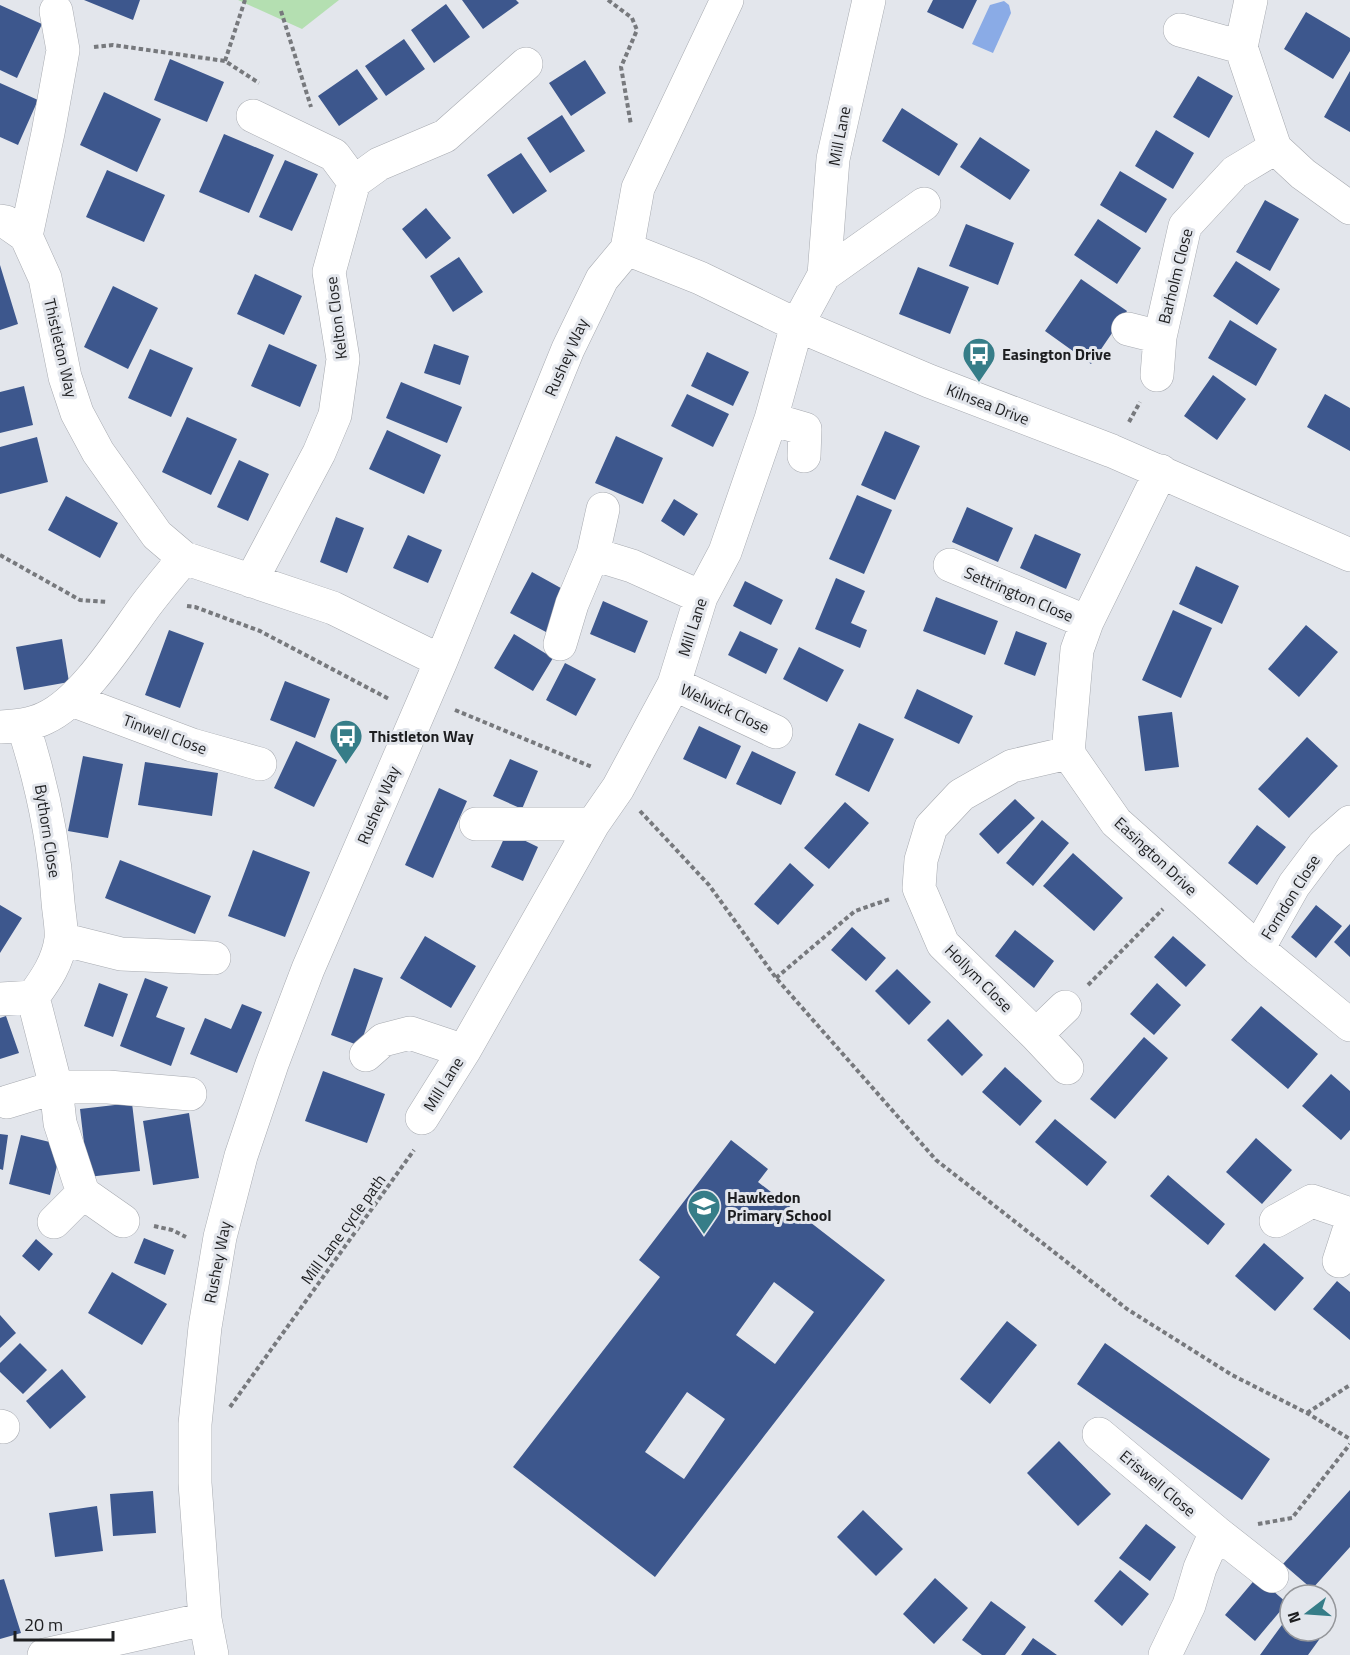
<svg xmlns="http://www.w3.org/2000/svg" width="1350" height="1655" font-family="'Titillium Web',sans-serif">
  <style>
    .green { fill: #b4dfb1 }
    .water { fill: #8aabe6 }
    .building { fill: #3d578d; fill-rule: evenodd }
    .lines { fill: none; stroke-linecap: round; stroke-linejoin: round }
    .minor-casing { stroke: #a7aab0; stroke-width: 34 }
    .path { stroke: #77797d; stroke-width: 4; stroke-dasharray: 4.5 3; stroke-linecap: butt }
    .minor { stroke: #fff; stroke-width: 33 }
    .labels { text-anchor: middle; stroke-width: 6; stroke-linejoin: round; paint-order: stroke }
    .street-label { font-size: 16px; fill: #1d1e20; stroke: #e3e6ec }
    .poi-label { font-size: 16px; font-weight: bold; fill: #1d1e20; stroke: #e3e6ec; text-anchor: start }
  </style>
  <rect width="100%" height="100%" fill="#e3e6ec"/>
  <path class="green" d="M238 0H339L302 29Z"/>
  <path class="water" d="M1004 1 1009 5 1011 13 993 53 972 44 990 5Z"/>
  <path class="building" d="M84 0H140L133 20Z
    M462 0H516L519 3 483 29Z
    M933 0H977L963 29 927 12Z
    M446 4 470 37 434 63 411 30Z
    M0 5 42 24 17 78 0 70Z
    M1306 12 1350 38V51L1333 79 1284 49Z
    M404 39 425 69 386 96 365 66Z
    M170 59 224 82 207 122 154 100Z
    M585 60 606 93 571 116 549 83Z
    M357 69 378 99 339 126 318 96Z
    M1350 71V132L1324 117Z
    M1198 76 1233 96 1209 138 1173 117Z
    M0 83 38 100 18 145 0 137Z
    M104 92 161 119 137 172 80 145Z
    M902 108 958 144 939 176 882 141Z
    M562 115 585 151 550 173 527 138Z
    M1156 130 1194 153 1173 189 1135 166Z
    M224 134 274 155 249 213 199 192Z
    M980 137 1030 170 1010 200 960 167Z
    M521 153 547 191 513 214 487 175Z
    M285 160 318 174 292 231 259 217Z
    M107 170 165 195 144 242 86 217Z
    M1120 171 1167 199 1146 233 1100 205Z
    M1265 200 1299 219 1270 271 1236 252Z
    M426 208 451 238 426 259 402 229Z
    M1098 219 1141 248 1117 284 1074 255Z
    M966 224 1014 243 998 285 949 266Z
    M459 257 483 292 453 312 430 276Z
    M1236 261 1280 289 1257 325 1213 296Z
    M0 265 18 324 0 330Z
    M918 267 969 287 950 334 899 314Z
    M255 274 302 296 284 335 237 314Z
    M1081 279 1127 311 1091 364 1045 331Z
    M113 286 158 308 128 369 84 347Z
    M1230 320 1277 349 1256 386 1208 358Z
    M269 344 317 365 300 407 251 386Z
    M434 344 469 356 460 385 424 373Z
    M150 349 193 368 171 417 128 398Z
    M707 352 749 372 733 406 691 386Z
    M1213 375 1246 399 1217 440 1184 416Z
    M401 382 462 407 447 443 386 418Z
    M24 386 33 425 0 433V392Z
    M687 394 729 414 713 447 671 426Z
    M1325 394 1350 408V451L1307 427Z
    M187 417 237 439 211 495 162 472Z
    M387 430 441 455 424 494 369 469Z
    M885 431 920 446 895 500 861 485Z
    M616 436 663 458 643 504 595 483Z
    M37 437 48 482 0 494V447Z
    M239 460 269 474 248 521 217 507Z
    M857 495 892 510 864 574 829 559Z
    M66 496 118 523 100 558 48 530Z
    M674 499 698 514 684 536 661 521Z
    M967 507 1013 528 998 562 952 542Z
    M336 517 364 528 347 573 320 562Z
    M1035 534 1081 554 1066 589 1020 568Z
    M408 535 442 550 428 583 393 568Z
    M1196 566 1239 586 1222 624 1179 604Z
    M532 572 568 592 546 632 510 613Z
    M836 578 865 591 851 623 867 630 860 648 815 629Z
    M745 581 783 600 771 625 733 606Z
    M936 597 998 621 985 655 923 631Z
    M603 601 648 621 635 653 590 634Z
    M1173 610 1212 628 1181 698 1142 680Z
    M1306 625 1338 652 1299 697 1268 669Z
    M169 630 204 643 180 708 145 695Z
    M740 631 778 649 766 674 728 655Z
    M1016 631 1047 643 1035 676 1004 664Z
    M514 634 553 658 533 691 494 668Z
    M62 639 69 682 24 690 16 647Z
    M799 647 844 670 827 702 783 679Z
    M565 663 596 679 576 716 546 700Z
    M285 681 330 699 315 738 270 720Z
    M917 689 973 716 959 744 904 718Z
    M1172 712 1179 767 1145 771 1138 716Z
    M859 723 894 739 869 792 835 775Z
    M699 726 741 746 726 779 683 759Z
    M1307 737 1338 766 1289 818 1258 789Z
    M296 741 337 760 314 807 274 788Z
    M752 751 796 772 781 805 736 784Z
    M83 756 123 764 108 838 68 831Z
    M510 759 538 771 522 809 493 796Z
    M145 762 218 773 212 816 138 805Z
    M439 788 467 801 433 878 405 865Z
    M1015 799 1035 818 998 854 979 834Z
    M845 802 869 823 829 869 804 848Z
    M1042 820 1069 843 1033 886 1006 863Z
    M1257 825 1286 847 1257 885 1228 863Z
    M507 832 538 847 523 881 491 867Z
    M253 850 310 872 285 937 228 916Z
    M1073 853 1123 898 1094 931 1043 886Z
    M120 860 211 896 195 934 105 898Z
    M790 863 814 885 778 925 754 904Z
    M0 905 22 918 0 953Z
    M1316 905 1342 926 1316 958 1291 937Z
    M1350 924V957L1334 942Z
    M852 927 886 958 866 981 831 950Z
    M1015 930 1054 961 1034 988 995 956Z
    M425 936 476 966 451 1008 400 978Z
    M1173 936 1206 965 1186 987 1154 957Z
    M354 968 383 978 360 1046 331 1035Z
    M897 969 931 1002 909 1025 875 991Z
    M145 978 168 987 156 1017 185 1028 171 1066 120 1046Z
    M99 983 128 994 113 1037 84 1026Z
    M1157 983 1181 1005 1154 1035 1130 1014Z
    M242 1004 262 1012 237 1073 190 1054 205 1018 231 1029Z
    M1261 1006 1318 1054 1288 1089 1231 1040Z
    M6 1016 19 1053 0 1059V1018Z
    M948 1019 983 1055 962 1076 927 1040Z
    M1144 1037 1168 1058 1115 1119 1090 1099Z
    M1005 1067 1042 1101 1020 1126 982 1092Z
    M323 1071 385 1094 367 1143 305 1121Z
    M1331 1074 1350 1091V1130L1341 1140 1302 1106Z
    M132 1103 140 1171 88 1177 80 1109Z
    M189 1113 199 1178 153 1185 143 1121Z
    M1055 1119 1107 1162 1087 1186 1035 1142Z
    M0 1134 8 1135 3 1170 0 1169Z
    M21 1135 62 1145 50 1195 9 1184Z
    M1256 1138 1292 1170 1262 1204 1226 1172Z
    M731 1140 768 1169 758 1182 885 1280 655 1577 513 1467 660 1277 639 1260ZM774 1282 814 1312 775 1364 736 1335ZM687 1392 725 1419 684 1479 645 1452Z
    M1168 1175 1225 1224 1208 1245 1150 1196Z
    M144 1238 174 1250 165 1275 134 1263Z
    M36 1239 53 1254 39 1271 22 1256Z
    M1264 1243 1304 1278 1275 1311 1235 1276Z
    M112 1272 167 1304 142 1345 88 1313Z
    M1337 1281 1350 1292V1340L1313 1309Z
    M0 1315 16 1333 0 1348Z
    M1007 1321 1037 1345 990 1404 960 1379Z
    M20 1343 47 1370 23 1394 0 1372V1363Z
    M1105 1343 1270 1459 1242 1500 1077 1384Z
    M62 1369 86 1397 50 1429 26 1401Z
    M1059 1441 1111 1494 1078 1526 1027 1473Z
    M1350 1490V1547L1312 1589 1283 1564Z
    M153 1491 156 1533 113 1536 110 1494Z
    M97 1506 103 1551 55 1557 49 1513Z
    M863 1510 903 1549 876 1576 837 1537Z
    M1146 1524 1176 1547 1150 1581 1119 1558Z
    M1120 1570 1149 1594 1122 1626 1094 1601Z
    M1257 1577 1287 1603 1255 1641 1225 1615Z
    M935 1578 968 1608 934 1644 903 1614Z
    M4 1579 21 1633 0 1639V1580Z
    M991 1601 1026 1627 1005 1655H982L962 1640Z
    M1290 1614V1631H1313L1321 1637 1308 1655H1260Z
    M1033 1638 1057 1655H1021Z"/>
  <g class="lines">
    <defs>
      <path id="minor" d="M1251 0 1241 47 1275 148 1303 174 1350 208
        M56 11 63 50 48 133 26 236 45 278 65 377 77 413 98 452 157 535 184 558 333 608 441 661
        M1180 30 1241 47
        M253 116 334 155 354 182
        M0 221 6 222 26 236
        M627 249 700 278 797 325 929 381 1112 451 1350 555
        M824 275 924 204
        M1128 329 1160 337
        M1157 375 1160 337 1185 226 1235 172 1275 148
        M771 419 805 429 804 456
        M1161 471 1087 622 1077 650 1068 753 1116 822 1258 949 1350 1025
        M593 554 632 566 701 597
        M950 565 1087 622
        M251 581 319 453 335 415 343 359 329 272 354 182 379 164 445 136 526 64
        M560 644 572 604 593 554 603 509
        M674 684 776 732
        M72 700 192 745 260 764
        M23 725C42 783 54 841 58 902 59 914 62 928 61 939 58 962 46 979 33 997L56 1087 60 1123 83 1193 123 1221
        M0 727C15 726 31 725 45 718 83 701 121 639 146 605 158 589 171 574 184 558
        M476 824H593
        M61 939 121 954 214 958
        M1258 949 1294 885 1324 845 1350 822
        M0 999 33 997
        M1036 1035 1065 1007
        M366 1055 383 1040 410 1033 464 1051 593 824 618 788 674 684 701 597 725 552 771 419 797 325 824 275 833 159 869 0
        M1067 1068 1036 1035 943 944 919 888 921 860 931 827 961 795 1012 766 1068 753
        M7 1102 56 1087H108L190 1094
        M422 1118 464 1051
        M1276 1221 1312 1201 1350 1214
        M54 1222 83 1193
        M1339 1261 1350 1227
        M0 1426 3 1427
        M1099 1434 1216 1532 1200 1568 1189 1605 1165 1655
        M1216 1532 1272 1576
        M44 1655 205 1619
        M212 1655 205 1619 195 1483V1424L205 1327 220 1237 241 1156 272 1064 308 969 441 661 568 349 602 279 627 249 638 188 727 0"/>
    </defs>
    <use href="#minor" class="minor-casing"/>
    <path class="path" d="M608 0 632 18 637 30 621 67 631 125
      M281 11 311 107
      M94 47 113 45 225 61 259 83
      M225 61 245 0
      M1129 422 1140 402
      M0 555 80 600 108 602
      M187 606 195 607 260 631 389 699
      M455 710 592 767
      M640 811 709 885 776 978 936 1160 1127 1309 1232 1375 1307 1413 1350 1439
      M776 978 855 911 890 899
      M1088 985 1163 909
      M154 1226 172 1230 186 1237
      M230 1407 414 1150
      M1307 1413 1350 1385
      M1258 1524 1292 1518 1350 1444"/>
    <use href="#minor" class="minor"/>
  </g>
  <defs>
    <symbol id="bus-pin" viewBox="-11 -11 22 30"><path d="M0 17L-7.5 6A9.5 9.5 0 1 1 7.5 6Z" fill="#367d88" stroke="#e3e6ec"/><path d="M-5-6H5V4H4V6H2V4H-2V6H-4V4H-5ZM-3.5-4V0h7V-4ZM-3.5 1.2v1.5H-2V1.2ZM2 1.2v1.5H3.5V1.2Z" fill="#fff"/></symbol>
    <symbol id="school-pin" viewBox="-11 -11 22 30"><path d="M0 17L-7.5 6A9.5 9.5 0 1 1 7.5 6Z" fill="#367d88" stroke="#e3e6ec"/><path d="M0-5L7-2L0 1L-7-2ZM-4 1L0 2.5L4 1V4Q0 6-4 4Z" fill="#fff"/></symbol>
  </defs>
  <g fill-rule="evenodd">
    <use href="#bus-pin" x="960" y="335" width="38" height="52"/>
    <use href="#bus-pin" x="327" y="717" width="38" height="52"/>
    <use href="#school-pin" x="685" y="1187" width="38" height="52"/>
  </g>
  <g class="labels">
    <g class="street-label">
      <text transform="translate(839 136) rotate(-79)" y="6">Mill Lane</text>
      <text transform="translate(1175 276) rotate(-76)" y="6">Barholm Close</text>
      <text transform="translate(336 318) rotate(-97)" y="6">Kelton Close</text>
      <text transform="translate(61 348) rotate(77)" y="6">Thistleton Way</text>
      <text transform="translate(566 357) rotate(-66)" y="6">Rushey Way</text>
      <text transform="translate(988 404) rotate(21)" y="6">Kilnsea Drive</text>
      <text transform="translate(1019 594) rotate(23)" y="6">Settrington Close</text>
      <text transform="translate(692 627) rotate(-72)" y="6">Mill Lane</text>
      <text transform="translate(725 708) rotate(25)" y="6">Welwick Close</text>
      <text transform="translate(165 734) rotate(20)" y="6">Tinwell Close</text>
      <text transform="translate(378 805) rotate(-67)" y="6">Rushey Way</text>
      <text transform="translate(48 831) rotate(81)" y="6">Bythorn Close</text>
      <text transform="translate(1156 856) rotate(43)" y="6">Easington Drive</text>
      <text transform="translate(1290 897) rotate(-58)" y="6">Forndon Close</text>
      <text transform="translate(979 978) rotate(45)" y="6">Hollym Close</text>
      <text transform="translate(443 1084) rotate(-58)" y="6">Mill Lane</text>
      <text transform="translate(343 1229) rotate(-54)" y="6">Mill Lane cycle path</text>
      <text transform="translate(217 1262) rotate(-79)" y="6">Rushey Way</text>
      <text transform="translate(1158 1483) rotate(40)" y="6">Eriswell Close</text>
    </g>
    <g class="poi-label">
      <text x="1002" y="360">Easington Drive</text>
      <text x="369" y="742">Thistleton Way</text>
      <text x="727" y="1203">Hawkedon<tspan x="727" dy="18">Primary School</tspan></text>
    </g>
  </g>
  <g transform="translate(1308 1613) rotate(253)"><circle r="28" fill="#e3e6ec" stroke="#94969a" stroke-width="1.5"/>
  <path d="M0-4.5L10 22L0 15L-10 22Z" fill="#367d88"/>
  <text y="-9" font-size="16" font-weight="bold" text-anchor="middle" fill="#1d1e20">N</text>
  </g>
  <path d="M15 1631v9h98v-9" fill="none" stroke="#1d1e20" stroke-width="3"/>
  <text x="24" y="1631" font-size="18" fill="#1d1e20" stroke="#e3e6ec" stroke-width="4.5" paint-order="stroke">20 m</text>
</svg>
